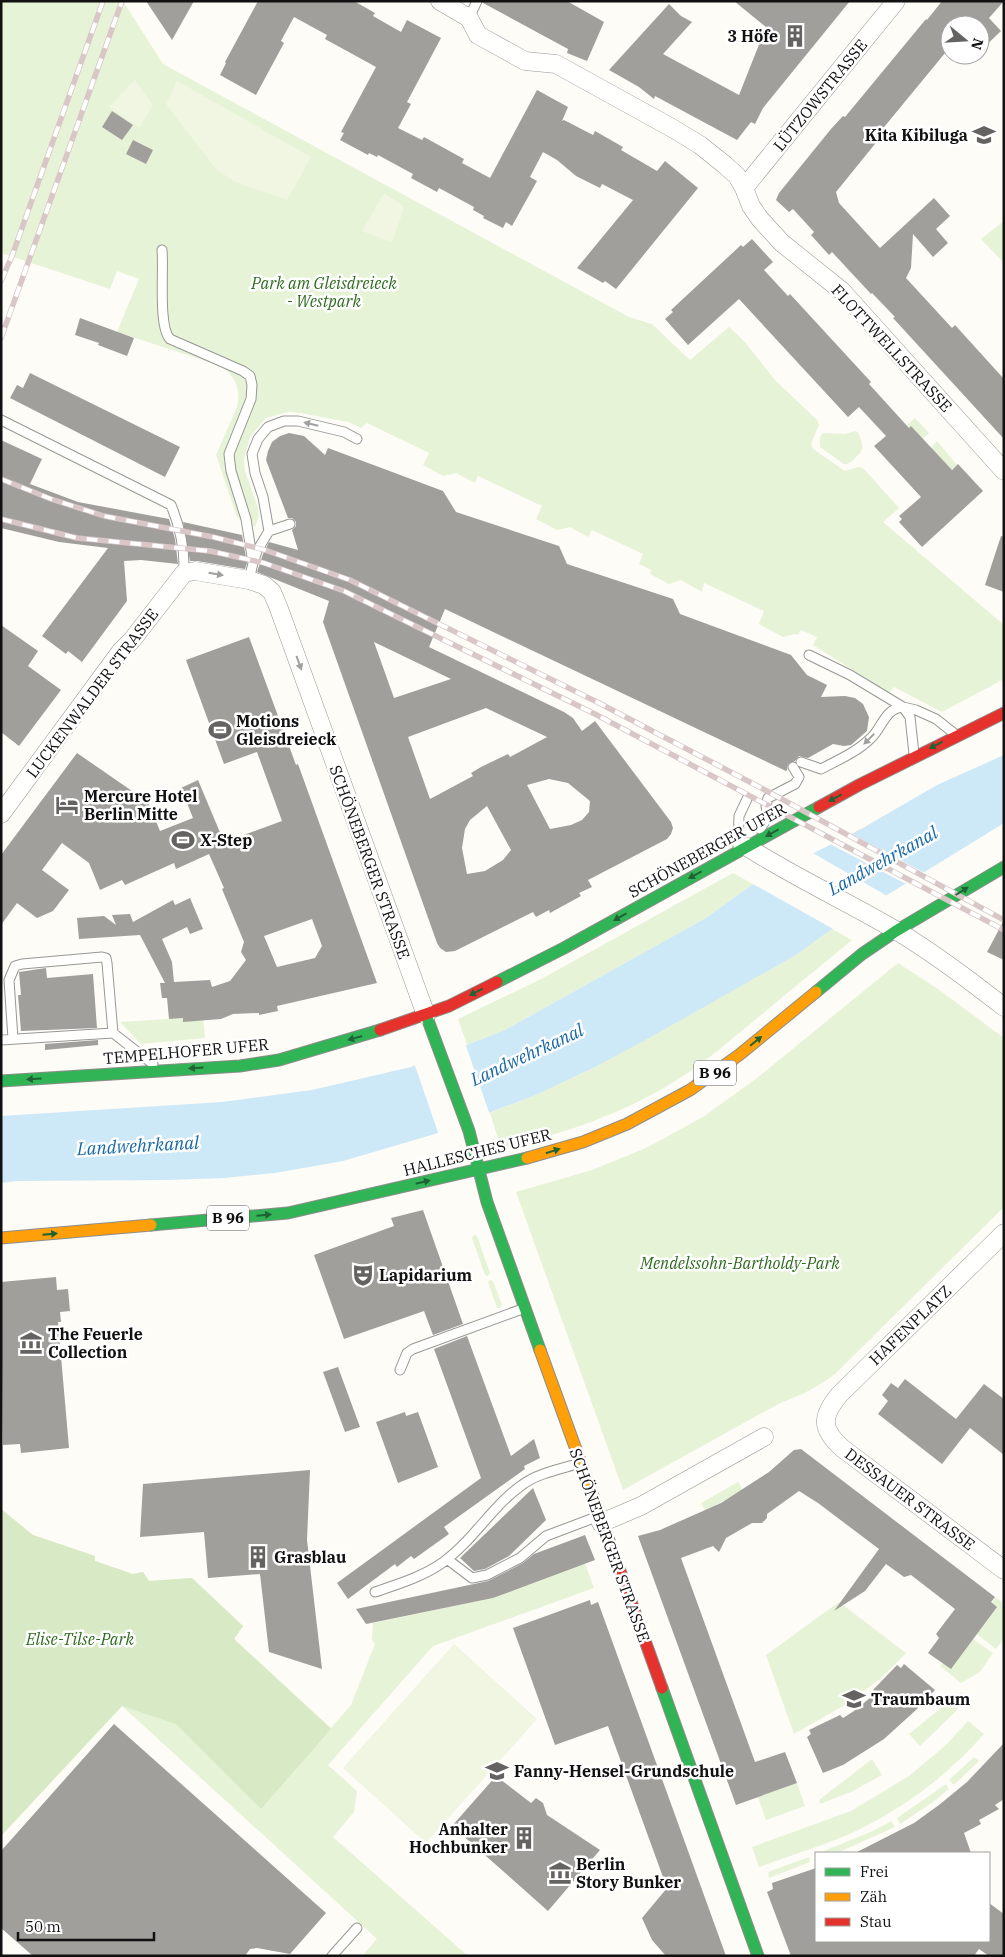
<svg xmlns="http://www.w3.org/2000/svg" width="1005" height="1957" font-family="'IBM Plex Serif',serif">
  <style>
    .green { fill: #e7f3d7 }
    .forest { fill: #d8eac5 }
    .pitch { fill: #f0f6e1 }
    .water { fill: #cde8f7 }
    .pier { fill: #fdfcf7 }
    .building { fill: #a19f9c; fill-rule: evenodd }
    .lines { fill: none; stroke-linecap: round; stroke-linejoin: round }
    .lane-casing { stroke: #979795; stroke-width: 11 }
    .street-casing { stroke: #979795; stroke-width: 19 }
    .fast-casing { stroke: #8e8d8b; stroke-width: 13 }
    .slow-casing { stroke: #8e8d8b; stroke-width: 13 }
    .jam-casing { stroke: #8e8d8b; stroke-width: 13 }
    .lane { stroke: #fffffe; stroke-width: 9 }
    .street { stroke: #fffffe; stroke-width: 18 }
    .fast { stroke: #30b455; stroke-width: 11 }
    .slow { stroke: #ff9f0a; stroke-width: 11 }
    .jam { stroke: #e5322d; stroke-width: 11 }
    .rail-casing { stroke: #d9c6c7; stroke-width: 5.5 }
    .rail { stroke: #fff; stroke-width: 4; stroke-dasharray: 11; stroke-linecap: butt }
    .oneway { fill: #a0a09f }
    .oneway2 { fill: #206233 }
    .labels { text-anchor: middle; stroke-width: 5; stroke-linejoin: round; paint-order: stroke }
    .shield { fill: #fff; stroke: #585858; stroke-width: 1 }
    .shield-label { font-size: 15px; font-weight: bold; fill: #111 }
    .poi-label { font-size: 16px; font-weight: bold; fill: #111; stroke: #fff; text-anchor: start }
    .street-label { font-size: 16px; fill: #111; stroke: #fff }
    .park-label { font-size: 16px; font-style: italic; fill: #2f6b1f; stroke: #fff }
    .water-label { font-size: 18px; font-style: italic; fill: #1768a6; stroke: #fff }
  </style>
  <rect width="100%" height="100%" fill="#fdfcf7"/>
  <path class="green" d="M1 1H123L163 64 629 317 652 324 690 360 729 327 744 341 775 380 817 420 819 425 811 444 813 449 845 471 858 467 863 468 899 508 883 522 1004 625V679L942 712 894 687 889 693 813 645 817 637 801 630 798 635 795 634 783 637 759 624 764 611 704 583 702 592 681 580 669 584 650 574 651 570 639 564 643 554 592 530 588 537 570 527 557 530 536 519 542 506 478 476 475 483 456 473 443 476 423 465 429 453 367 423 361 428 348 422 300 413 288 412 266 418 250 437 244 459 245 471 258 508 259 516 255 527 237 517 216 455 237 407C241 389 236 377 221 366L117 332 139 279 117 271 110 289 1 253Z
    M1004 221V263L981 239Z
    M915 418 929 433 920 441V436L911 426 909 428 907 425Z
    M855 431 858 432C863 446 866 448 855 458 851 462 849 464 844 464L820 447V438L823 433 845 434Z
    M937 441 957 465 949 472 929 450Z
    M733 873 753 884 706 918 505 1030 467 1045 458 1019 543 978Z
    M832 929 852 940C822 965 791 990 761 1015 734 1037 707 1061 677 1080 623 1114 563 1134 501 1148L490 1113 538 1094 595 1067 796 955Z
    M898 963 938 989 1004 1038V1207L835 1374C818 1387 800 1396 780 1403L623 1490 516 1192 592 1170 646 1148 703 1117 757 1078Z
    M203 1016 205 1038 141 1044 120 1022 183 1018V1022Z
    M474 1235 477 1236 490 1273 488 1276 485 1275 472 1238Z
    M490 1280 493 1281 502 1305 500 1308H497L488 1282Z
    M738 1482 743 1490 705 1511 701 1503Z
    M1 1509 33 1535 95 1556V1561L133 1574 143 1572 149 1581 192 1578 243 1626 234 1639 331 1728 351 1705 375 1644 372 1640 373 1623 493 1598 585 1563 594 1588 433 1646 328 1765 357 1791 354 1812 333 1837 468 1956H362L377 1939 122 1706 1 1836Z
    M995 1597 1004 1603V1638L996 1649 977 1634Z
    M839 1602 906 1653 880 1679 843 1706 794 1734 766 1655Z
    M973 1639 993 1653 980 1672 961 1683 940 1666 943 1663 951 1668Z
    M961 1692 967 1696 955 1712 920 1746 909 1734Z
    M968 1721 984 1734C949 1774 907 1806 858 1830 827 1845 791 1855 759 1867L752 1847 851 1811 909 1776 946 1745Z
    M974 1757 979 1761 954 1785 949 1780Z
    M872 1759 882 1775 851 1792 820 1804 819 1800Z
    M797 1783 805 1806 766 1820 758 1797Z
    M946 1784 949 1789 933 1802 900 1824 897 1818Z
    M891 1821 895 1827 837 1853H819L873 1831Z
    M809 1857 810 1862 769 1878 768 1872Z"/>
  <path class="forest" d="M1 1509 33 1535 95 1556V1561L133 1574 143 1572 149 1581 192 1578 243 1626 234 1639 331 1729 261 1809 176 1724 122 1706 1 1836Z"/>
  <path class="pitch" d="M135 80 153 105 139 128 109 107Z
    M177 81 311 157 287 200 235 182 215 168 166 104Z
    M384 193 403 206V211L392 242 362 231Z
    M454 1644 537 1719 426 1843 343 1768Z"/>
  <path class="water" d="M1004 755V823L832 929 796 955 649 1038 595 1067 538 1094 435 1134 343 1161 275 1173 224 1178 168 1180 17 1181 1 1183V1116L222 1102 312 1090 411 1067 505 1030 706 918 753 884 861 829 937 785Z"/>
  <path class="pier" d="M849 832 868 843 927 874 908 885 828 843Z
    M811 852 889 897 835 930 753 884 758 879Z
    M465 1043 490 1115 439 1135 414 1063Z"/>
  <path class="building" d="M146 1H194L172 40Z
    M258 1H354L375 13 373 16 401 32 407 20 441 38 407 102 411 104 398 128 422 140 424 137 464 159 462 163 490 178 537 90 568 107 562 121 564 120 593 135 595 131 623 147 621 150 657 171 665 161 698 188 616 289 605 281 603 283 577 268 633 200 602 184 600 188 576 176 557 160 543 152 530 177 537 181 512 226 506 222 503 228 483 218 484 216 473 210 474 207 439 188 437 192 411 178 413 174 378 155 377 157 369 153 368 155 340 140 344 133 341 132 376 67 325 39 327 35 294 17 281 41 284 43 256 95 220 75 226 63 225 62Z
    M483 1H567L604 22 587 61 567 53 568 49 483 3Z
    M734 1H850L763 108 755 124 751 122 737 140 655 96 654 99 639 87 609 70 669 4 681 16 692 22 663 54 739 95 766 27Z
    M942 1H1004L989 18 1001 31 980 51V25H950V47L880 132 883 134 836 192 839 203 880 248 934 198 950 216 936 229 948 243 933 257 913 234 911 268 906 278 952 328 955 325 1004 379V439L893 318 895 317 872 293 871 294 832 252 829 255 811 235 814 232 793 209 789 212 776 200 779 193 831 129 843 116 845 117 926 19 927 20Z
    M112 111 133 125 122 140 102 127Z
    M133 140 153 150 146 164 126 154Z
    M752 239 773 262 764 270 788 296 790 294 871 382 869 384 909 428 911 426 952 470 958 464 983 491 922 547 899 522 902 519 899 516 921 497 874 446 886 436 859 407 848 417 739 299 688 345 665 319 673 312 671 310 741 245 743 247Z
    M80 318 134 338 127 356 98 345 99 343 75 335Z
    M30 373 180 447 165 477 10 398 17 385 23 388Z
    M289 433 304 436 325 455 328 448 443 491 456 512 559 546 567 564 673 599 680 614 791 655 807 675 827 685 821 697 845 696 855 698 863 704 869 717 867 731 851 745 844 746 833 744 808 758 799 756 795 761 788 764 787 770 786 771 445 609 429 647 564 712 573 718 582 731 595 721 671 822 673 828 671 834 667 839 588 880 592 887 579 893 581 896 550 913 549 910 536 917 533 912 455 951 446 952 440 948 437 943 323 622 329 601 257 572 263 554 269 542 298 550 292 530 296 526V522L292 518H288L266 460 268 451 272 442 280 436ZM374 642 451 679 394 698ZM486 708 547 737 510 757 508 754 481 767 471 773 473 776 430 799 408 737ZM549 779 568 783 590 801 589 812 582 820 571 825 550 829 527 785ZM487 806 511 850 503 860 485 871 467 874 462 848 465 829 470 820Z
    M1 440 42 459 30 484 78 502 169 519 175 539 178 564 141 560 124 561 127 601 82 662 68 651 66 654 42 636 108 548 59 542 1 528Z
    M183 522 242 535 247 563 245 569 197 561H190Z
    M1001 536 1004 537V592L985 585Z
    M1 625 38 651 28 666 61 690 19 746 1 732Z
    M249 637 296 765 298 764 377 983 277 1006 278 1011 259 1015V1013L233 1014 221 1019 183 1022V1018L169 1019 167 998H162L160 983H165L140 935 79 939 77 918 104 916 116 925 112 915 130 914 133 922 173 900 175 905 190 898 203 929 190 934 187 927 162 939 172 962 174 982 210 980 212 987 230 981 246 960 241 952 244 942 222 889 224 888 209 854 176 869 174 863 125 885 122 880 100 890 89 863 62 843 42 870 69 890 53 911 37 918 17 903 1 925V855L77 753 148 802 160 831 193 818 181 788 198 780 224 842 282 821 257 752 224 764 186 660ZM312 919 322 946 315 958 277 967 264 936Z
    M1004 920V960L987 952Z
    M46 968 47 978 93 974 97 1028 21 1031 18 995H21L19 972Z
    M98 1040V1045L45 1050V1044Z
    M423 1210 463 1324 433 1335 424 1311 344 1339 314 1255 394 1226 391 1218Z
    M56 1277 57 1290 68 1289 70 1311 60 1312 61 1322H58L69 1448 21 1453 20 1444 3 1445 1 1282Z
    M467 1336 511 1456 534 1439 540 1458 524 1466 525 1469 444 1527 449 1534 414 1559 411 1556 397 1567 395 1564 348 1599 337 1583 481 1478 434 1349Z
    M338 1367 360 1427 345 1432 323 1372Z
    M905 1379 956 1419 984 1384 1004 1399V1455L970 1428 942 1464 878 1414 888 1401 882 1395 891 1383 898 1388Z
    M405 1412 406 1416 418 1412 438 1467 398 1483 376 1422Z
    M801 1449 995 1597 991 1602 997 1607 951 1669 928 1653 939 1638 936 1634 955 1609 911 1575 904 1577 886 1564 865 1591 834 1611 879 1549 818 1503 799 1491 767 1514V1518L762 1523H752L726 1538 719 1552 713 1546 681 1558 755 1762 785 1752 797 1783 736 1805 638 1536 660 1530 721 1503 769 1472 794 1450Z
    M310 1470 307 1540 322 1669 269 1652 260 1574 208 1578 204 1532 140 1537 143 1484Z
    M533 1488 546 1520 509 1556 485 1569 474 1571 460 1558Z
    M585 1535 595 1560 493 1598 366 1624 356 1609 488 1581 523 1563 534 1554Z
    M590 1600 591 1605 598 1602 726 1956H666L652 1940 642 1918 667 1888 608 1726 555 1745 513 1628Z
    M904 1664 935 1690 916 1710 884 1739 843 1765 823 1773 807 1737 811 1734 809 1730 840 1715 843 1718 854 1711 876 1693 873 1690 897 1665 901 1668Z
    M114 1724 326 1913 290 1954 257 1948 250 1949 245 1956H33L1 1928V1851Z
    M1004 1743V1799L995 1805 999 1809 979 1820 981 1824 964 1833 971 1853H855L914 1823 939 1805 967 1782Z
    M496 1776 531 1803 536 1798 543 1803 547 1815 600 1850 548 1911 452 1826Z
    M816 1868V1941H989V1903L1004 1914V1956H989L979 1949 974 1956H791L767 1892 773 1889 772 1883Z"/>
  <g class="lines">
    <defs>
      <path id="lane" d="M469 18 477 1
        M162 250C164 269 158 327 170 339L243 371 250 376 252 385 251 399 229 454 231 471 246 519 253 563 249 580
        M1 420 171 505C180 527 185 549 184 573
        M269 531 290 524
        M254 561 257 551 269 531 263 497 255 473 252 454 258 439 268 427 284 421H298L344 432 357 439
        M809 655 850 675 903 707 916 710 936 719 955 734
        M903 707 910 717 914 754
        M801 762 821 769C838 760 857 752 871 738 883 727 884 709 903 707
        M760 829 768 817 766 806 768 798 795 784 799 777 793 767
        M738 847 739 816 747 799
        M13 1039 9 980 15 966 22 964 102 957 106 958 107 963 113 1033
        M1 1040 113 1033 153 1064
        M400 1370 407 1353 413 1349 525 1308
        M447 1559 472 1578 487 1575 520 1558 546 1536 599 1516
        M375 1592C398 1584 422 1577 442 1563 473 1541 492 1506 522 1485 538 1473 561 1469 580 1463
        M332 1956 357 1928"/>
      <path id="street" d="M440 1 469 18 478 35 525 61 556 64 672 128 700 145 725 165 737 176 744 188 751 206 760 219 782 243 842 291 1004 471
        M744 188 896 1
        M1 814 121 651 132 640 184 573 195 571 249 580 264 585 272 592 278 606 426 1015
        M747 847C796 878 848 902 897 931 935 954 969 980 1004 1007
        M1004 1233 839 1395C821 1417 821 1429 842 1448L1004 1570
        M601 1523 641 1506 764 1437"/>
      <path id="fast" d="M497 982 564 948 819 807
        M816 992 862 954 896 931 1004 867
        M426 1015 469 1131 487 1202 540 1350
        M1 1081 240 1066 279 1060 380 1030
        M151 1225 288 1213 527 1158
        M662 1688 758 1956"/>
      <path id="slow" d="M527 1158 583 1142 627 1124 690 1090 739 1055 816 992
        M1 1238 151 1225
        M540 1350 607 1535"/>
      <path id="jam" d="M819 807 859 785 1004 713
        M380 1030 449 1006 497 982
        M607 1535 662 1688"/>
    </defs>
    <use href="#lane" class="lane-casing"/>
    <use href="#street" class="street-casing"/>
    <use href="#fast" class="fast-casing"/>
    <use href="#slow" class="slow-casing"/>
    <use href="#jam" class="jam-casing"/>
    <use href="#lane" class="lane"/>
    <use href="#street" class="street"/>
    <use href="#fast" class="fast"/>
    <use href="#slow" class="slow"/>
    <use href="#jam" class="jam"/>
    <defs>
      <path id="rail" d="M1 281 12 256 103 1
        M1 338 122 1
        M1 479 51 499 104 516 213 537 265 550 350 580 599 703 765 790 1004 920
        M1 519 77 538 210 551 264 563 344 591 593 713 1004 930"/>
    </defs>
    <use href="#rail" class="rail-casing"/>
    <use href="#rail" class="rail"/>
  </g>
  <defs><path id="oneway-solid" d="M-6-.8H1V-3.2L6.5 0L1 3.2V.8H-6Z" transform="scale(1.25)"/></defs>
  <g class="oneway">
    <use href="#oneway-solid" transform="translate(311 424) rotate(-167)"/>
    <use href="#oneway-solid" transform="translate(216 574) rotate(10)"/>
    <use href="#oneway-solid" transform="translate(299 663) rotate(70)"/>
    <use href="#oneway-solid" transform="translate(869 739) rotate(135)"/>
  </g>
  <g class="oneway2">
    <use href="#oneway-solid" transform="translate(936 745) rotate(153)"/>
    <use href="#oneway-solid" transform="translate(835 798) rotate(152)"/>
    <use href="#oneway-solid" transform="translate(772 833) rotate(151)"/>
    <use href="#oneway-solid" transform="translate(695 875) rotate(151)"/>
    <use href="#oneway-solid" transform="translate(962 891) rotate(-32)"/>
    <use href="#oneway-solid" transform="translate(620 917) rotate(151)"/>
    <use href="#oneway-solid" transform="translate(476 992) rotate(153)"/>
    <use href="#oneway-solid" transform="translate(355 1038) rotate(164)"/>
    <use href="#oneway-solid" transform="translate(756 1041) rotate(-39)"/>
    <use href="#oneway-solid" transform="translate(196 1068) rotate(176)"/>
    <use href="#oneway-solid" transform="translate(34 1079) rotate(176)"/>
    <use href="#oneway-solid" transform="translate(553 1151) rotate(-17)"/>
    <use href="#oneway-solid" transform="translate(423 1182) rotate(-13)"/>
    <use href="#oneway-solid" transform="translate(264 1215) rotate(-5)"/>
    <use href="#oneway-solid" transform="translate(50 1234) rotate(-5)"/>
  </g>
  <defs>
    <symbol id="building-bare" viewBox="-9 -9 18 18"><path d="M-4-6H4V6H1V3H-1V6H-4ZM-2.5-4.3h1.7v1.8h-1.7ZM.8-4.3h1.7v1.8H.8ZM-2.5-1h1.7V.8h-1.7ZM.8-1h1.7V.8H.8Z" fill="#646362" stroke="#fff" stroke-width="2.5" paint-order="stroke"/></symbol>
    <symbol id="school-bare" viewBox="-9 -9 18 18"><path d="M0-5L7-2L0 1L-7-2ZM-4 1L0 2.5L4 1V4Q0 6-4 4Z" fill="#646362" stroke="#fff" stroke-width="2.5" paint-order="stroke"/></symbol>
    <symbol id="stadium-bare" viewBox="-9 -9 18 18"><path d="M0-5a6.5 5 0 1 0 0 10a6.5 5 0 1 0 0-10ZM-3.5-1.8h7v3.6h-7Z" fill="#646362" stroke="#fff" stroke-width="2.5" paint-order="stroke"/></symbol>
    <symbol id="hotel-bare" viewBox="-9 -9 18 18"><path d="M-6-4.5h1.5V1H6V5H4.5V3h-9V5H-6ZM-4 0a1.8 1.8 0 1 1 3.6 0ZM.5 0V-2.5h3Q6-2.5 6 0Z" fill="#646362" stroke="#fff" stroke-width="2.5" paint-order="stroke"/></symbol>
    <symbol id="theatre-bare" viewBox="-9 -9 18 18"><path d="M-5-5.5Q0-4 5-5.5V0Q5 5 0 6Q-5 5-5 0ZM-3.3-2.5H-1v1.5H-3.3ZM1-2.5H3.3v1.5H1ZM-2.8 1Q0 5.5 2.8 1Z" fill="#646362" stroke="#fff" stroke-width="2.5" paint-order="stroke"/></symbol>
    <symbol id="museum-bare" viewBox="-9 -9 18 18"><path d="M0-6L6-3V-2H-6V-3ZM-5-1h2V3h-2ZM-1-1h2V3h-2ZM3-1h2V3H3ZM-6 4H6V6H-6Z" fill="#646362" stroke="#fff" stroke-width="2.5" paint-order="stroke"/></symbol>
  </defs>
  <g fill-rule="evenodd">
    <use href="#building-bare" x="779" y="20" width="32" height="32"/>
    <use href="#school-bare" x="968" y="119" width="32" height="32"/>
    <use href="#stadium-bare" x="204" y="714" width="32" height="32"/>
    <use href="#hotel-bare" x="51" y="789" width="32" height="32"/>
    <use href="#stadium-bare" x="167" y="824" width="32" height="32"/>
    <use href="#theatre-bare" x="347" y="1259" width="32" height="32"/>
    <use href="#museum-bare" x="15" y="1327" width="32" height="32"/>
    <use href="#building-bare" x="242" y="1541" width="32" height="32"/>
    <use href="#school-bare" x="838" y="1683" width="32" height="32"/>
    <use href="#school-bare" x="481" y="1755" width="32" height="32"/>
    <use href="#building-bare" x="508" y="1822" width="32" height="32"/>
    <use href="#museum-bare" x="544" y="1857" width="32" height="32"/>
  </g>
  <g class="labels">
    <g class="shield">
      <rect x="694" y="1060.5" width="42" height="25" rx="4"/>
      <rect x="207" y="1205.5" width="42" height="25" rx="4"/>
    </g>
    <g class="shield-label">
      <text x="715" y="1078">B 96</text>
      <text x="228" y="1223">B 96</text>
    </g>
    <g class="poi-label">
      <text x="778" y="42" text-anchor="end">3 Höfe</text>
      <text x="968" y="141" text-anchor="end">Kita Kibiluga</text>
      <text x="236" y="727">Motions<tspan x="236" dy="18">Gleisdreieck</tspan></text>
      <text x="84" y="802">Mercure Hotel<tspan x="84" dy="18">Berlin Mitte</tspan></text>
      <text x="200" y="846">X-Step</text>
      <text x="379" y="1281">Lapidarium</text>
      <text x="48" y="1340">The Feuerle<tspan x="48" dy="18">Collection</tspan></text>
      <text x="274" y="1563">Grasblau</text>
      <text x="871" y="1705">Traumbaum</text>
      <text x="514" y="1777">Fanny-Hensel-Grundschule</text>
      <text x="508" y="1835" text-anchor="end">Anhalter<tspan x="508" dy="18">Hochbunker</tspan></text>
      <text x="576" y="1870">Berlin<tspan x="576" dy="18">Story Bunker</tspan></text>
    </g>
    <g class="street-label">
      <text transform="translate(820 95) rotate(-51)" y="6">LÜTZOWSTRASSE</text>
      <text transform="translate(892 348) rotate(47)" y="6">FLOTTWELLSTRASSE</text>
      <text transform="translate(92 693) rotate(-53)" y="6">LUCKENWALDER STRASSE</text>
      <text transform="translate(707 850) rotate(-29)" y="6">SCHÖNEBERGER UFER</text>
      <text transform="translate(370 862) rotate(70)" y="6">SCHÖNEBERGER STRASSE</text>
      <text transform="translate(186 1051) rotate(-5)" y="6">TEMPELHOFER UFER</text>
      <text transform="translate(477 1152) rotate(-14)" y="6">HALLESCHES UFER</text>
      <text transform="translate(910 1325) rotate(-44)" y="6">HAFENPLATZ</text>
      <text transform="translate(910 1499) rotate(37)" y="6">DESSAUER STRASSE</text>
      <text transform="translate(610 1545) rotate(70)" y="6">SCHÖNEBERGER STRASSE</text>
    </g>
    <g class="park-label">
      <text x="324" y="289">Park am Gleisdreieck<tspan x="324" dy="18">- Westpark</tspan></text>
      <text x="740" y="1269">Mendelssohn-Bartholdy-Park</text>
      <text x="80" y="1645">Elise-Tilse-Park</text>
    </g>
    <g class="water-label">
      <text transform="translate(883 861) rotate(-29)" y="6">Landwehrkanal</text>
      <text transform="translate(527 1055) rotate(-25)" y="6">Landwehrkanal</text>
      <text transform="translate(138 1146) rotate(-3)" y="6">Landwehrkanal</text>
    </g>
  </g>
  <rect width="1005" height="1957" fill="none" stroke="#111111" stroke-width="5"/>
  <rect x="815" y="1852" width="175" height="90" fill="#ffffff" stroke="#a0a0a0"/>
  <rect x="825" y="1868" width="25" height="8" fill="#30b455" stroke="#a0a0a0"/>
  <text x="860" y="1877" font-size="15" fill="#111111">Frei</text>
  <rect x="825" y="1893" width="25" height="8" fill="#ff9f0a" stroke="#a0a0a0"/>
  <text x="860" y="1902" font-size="15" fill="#111111">Zäh</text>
  <rect x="825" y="1918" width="25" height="8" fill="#e5322d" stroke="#a0a0a0"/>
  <text x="860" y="1927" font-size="15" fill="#111111">Stau</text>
  <g transform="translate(965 40) rotate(108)"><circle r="24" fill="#ffffff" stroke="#a0a0a0"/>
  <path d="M0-4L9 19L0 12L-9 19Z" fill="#646362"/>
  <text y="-8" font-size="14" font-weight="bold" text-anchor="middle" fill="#111111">N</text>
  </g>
  <path d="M18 1932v8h136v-8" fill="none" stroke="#111111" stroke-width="2.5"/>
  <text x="25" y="1932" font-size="15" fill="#111111" stroke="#ffffff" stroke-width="4" paint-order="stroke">50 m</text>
</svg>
